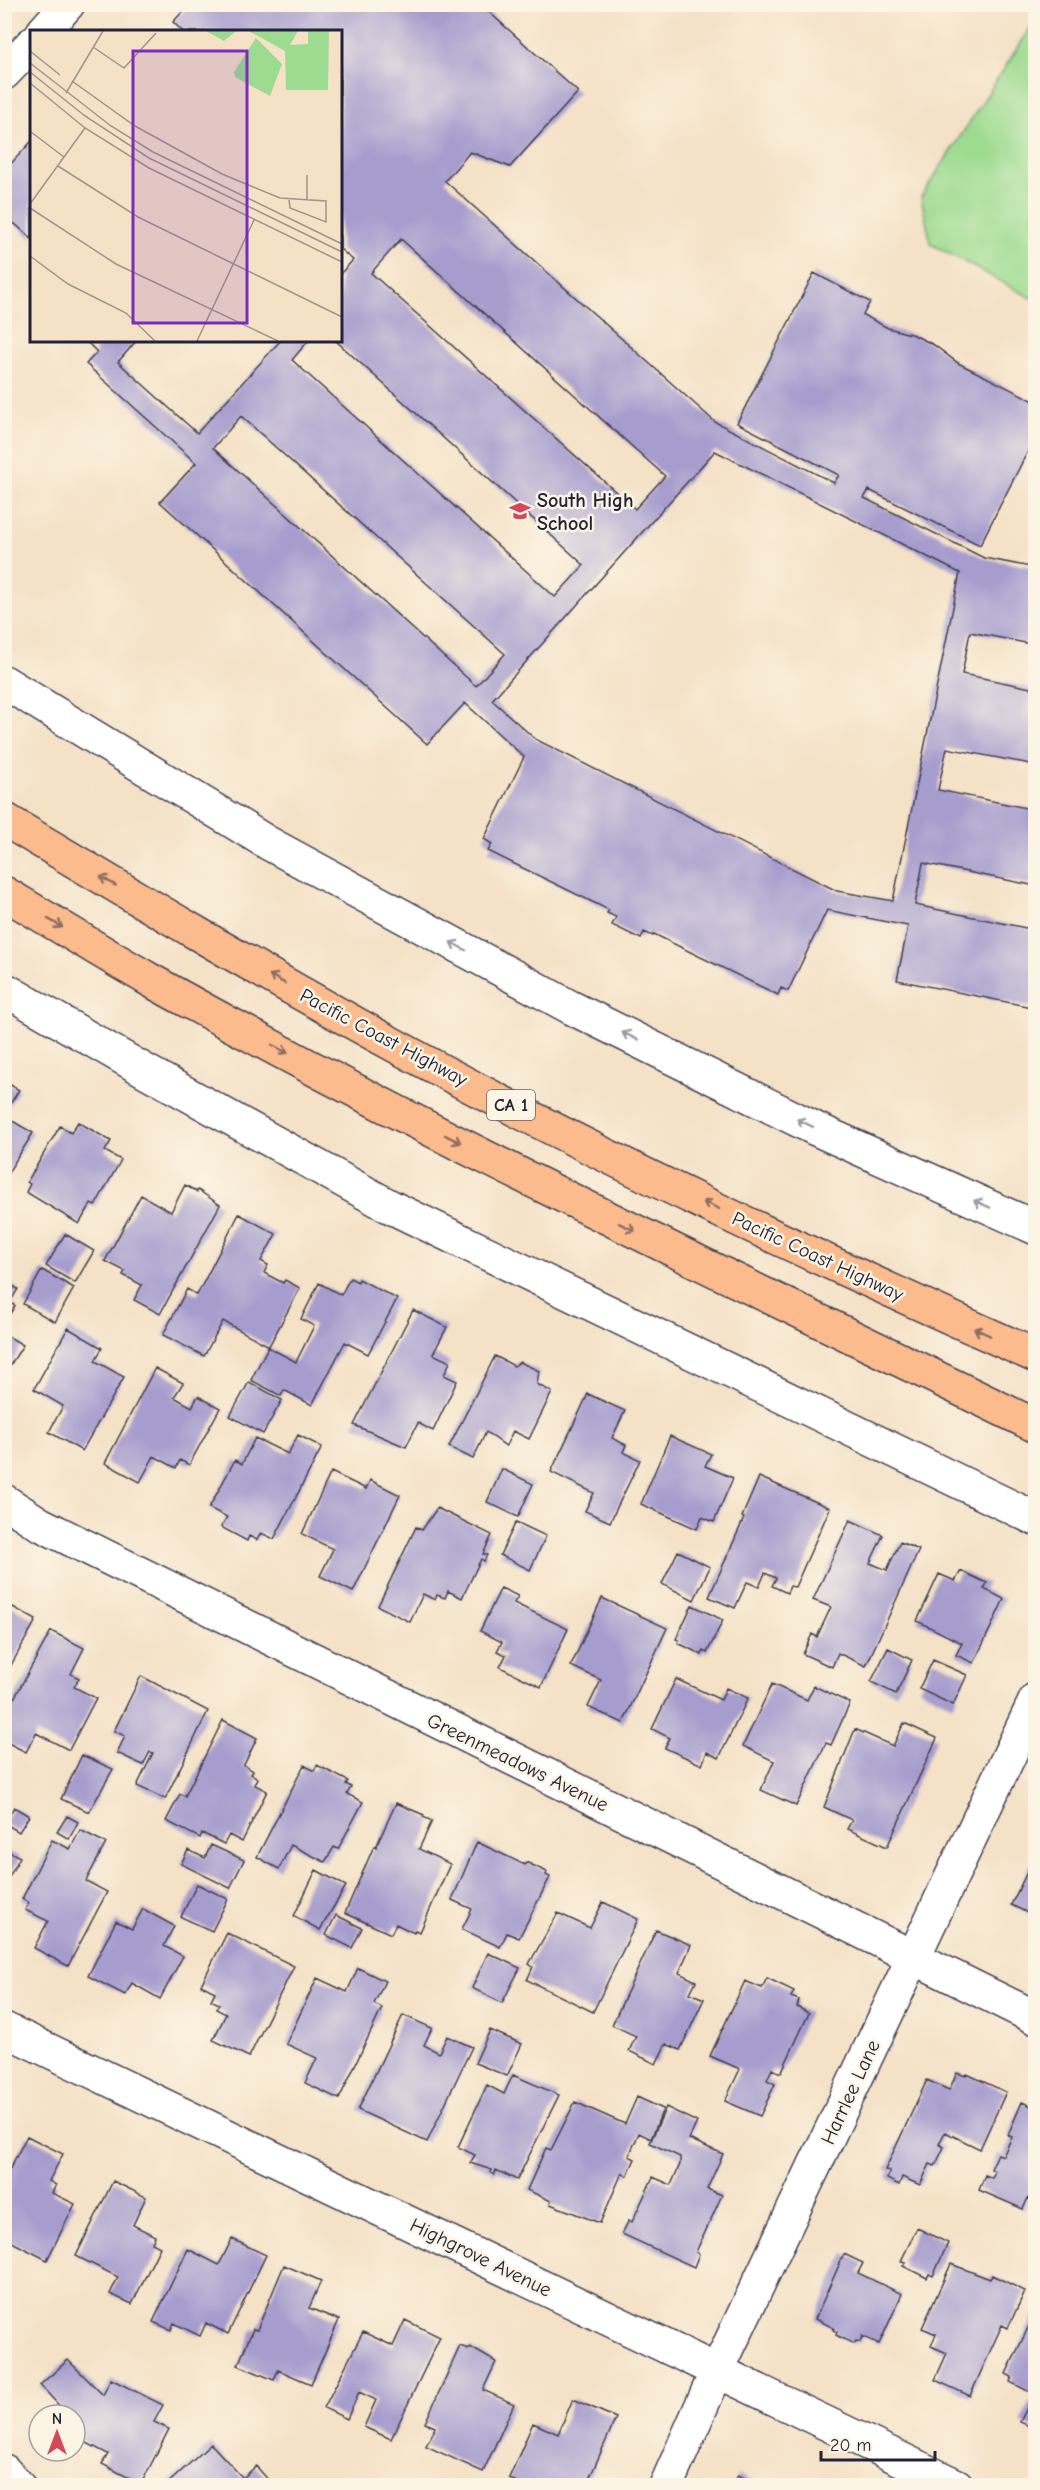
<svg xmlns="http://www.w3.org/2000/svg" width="1040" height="2490" font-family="'Comic Neue',sans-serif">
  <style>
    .green { fill: #9ddb90; stroke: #607e66; stroke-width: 1.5 }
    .building { fill: #a69cce; fill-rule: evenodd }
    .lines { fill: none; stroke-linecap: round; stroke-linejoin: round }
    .minor-casing { stroke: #423f50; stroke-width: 36 }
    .highway-casing { stroke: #423f50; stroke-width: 36 }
    .minor { stroke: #fff; stroke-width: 33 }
    .highway { stroke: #fbbb8d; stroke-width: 33 }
    .oneway { stroke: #8e6e64 }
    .oneway2 { stroke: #9c9ca7 }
    .labels { text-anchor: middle; stroke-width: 5; stroke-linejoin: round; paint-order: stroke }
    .shield { fill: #fcf5e5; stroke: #63616e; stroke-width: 1.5 }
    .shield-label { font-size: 18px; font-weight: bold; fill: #22223b }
    .poi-label { font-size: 20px; font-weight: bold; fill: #22223b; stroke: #fcf5e5; text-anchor: start }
    .street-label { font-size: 20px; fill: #22223b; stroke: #fcf5e5 }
    .inset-road { fill: none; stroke: #a0958e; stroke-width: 1.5 }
    .view { fill: #7b2cbf; fill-opacity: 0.15; stroke: #7b2cbf; stroke-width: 3 }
    .inset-edge { fill: none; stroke: #22223b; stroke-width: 3 }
  </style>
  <rect width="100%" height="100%" fill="#fcf5e5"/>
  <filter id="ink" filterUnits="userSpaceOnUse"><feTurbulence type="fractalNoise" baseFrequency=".0167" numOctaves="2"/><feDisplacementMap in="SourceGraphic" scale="12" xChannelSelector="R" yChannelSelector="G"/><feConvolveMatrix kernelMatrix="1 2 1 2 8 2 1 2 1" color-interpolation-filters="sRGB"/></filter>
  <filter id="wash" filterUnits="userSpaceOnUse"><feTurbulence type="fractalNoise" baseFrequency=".008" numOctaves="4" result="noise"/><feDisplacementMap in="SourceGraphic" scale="24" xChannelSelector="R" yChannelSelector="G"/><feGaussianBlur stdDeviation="1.35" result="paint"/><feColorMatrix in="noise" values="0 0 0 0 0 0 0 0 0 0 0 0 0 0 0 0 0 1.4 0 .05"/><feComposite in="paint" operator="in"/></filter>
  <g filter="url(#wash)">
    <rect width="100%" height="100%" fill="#f4e1c6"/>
    <path class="green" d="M1035 21V300L931 244 921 197Z"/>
    <g id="blocks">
      <path class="building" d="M190 4H480L578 92 510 167 470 152 445 181 715 422 834 483 839 475 737 423 814 273 870 302 863 315 888 328 914 335 934 345 958 363 1036 402V435L980 545 869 490 864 498 984 558 1036 568V645L970 632 962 674 1036 689V765L947 748 938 790 1036 810V886L923 863 915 905 1036 930V1008L897 980 908 926 827 910 788 991 781 988 778 995 654 934 653 936 644 932 641 939 612 925 616 917 607 913 609 910 488 851 492 844 484 839 524 757 465 703 427 744 160 502 196 463 86 364 97 352 85 340H137L118 362 197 433 281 340H309L292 360 555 597 584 565 335 340H340V274L353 260 340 249V32H183L173 22ZM401 239 665 476 635 509 371 273ZM241 416 505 654 476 686 213 448ZM715 451 960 573 893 901 837 891 535 739 492 700Z
        M32 141V239L6 216 9 214 4 210V171Z
        M4 1081 19 1090 4 1114Z
        M4 1116 33 1133 4 1179Z
        M78 1122 111 1141 105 1151 121 1160 95 1206 91 1204 79 1224 26 1192 30 1184 27 1182 60 1126 71 1133Z
        M185 1185 197 1192 198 1190 220 1205 160 1314 134 1300 142 1285 123 1275 125 1271 105 1261 141 1195 171 1212Z
        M239 1214 276 1234 261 1261 268 1265 264 1273 283 1283 285 1280 300 1288 269 1346 223 1321 204 1356 163 1335 187 1289 197 1295Z
        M65 1234 94 1251 75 1283 46 1266Z
        M42 1270 74 1288 55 1322 23 1304Z
        M4 1271 12 1276 8 1283 18 1289 10 1302 15 1306 4 1323Z
        M350 1278 358 1282 359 1279 397 1299 368 1354 345 1342 312 1405 284 1390 281 1396 251 1380 268 1347 296 1362 314 1326 301 1319 319 1283 341 1295Z
        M413 1310 447 1327 433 1354 450 1362 444 1375 457 1381 433 1431 418 1423 406 1447 354 1425Z
        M68 1328 102 1348 95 1361 124 1377 82 1451 49 1432 63 1406 34 1389Z
        M4 1334 23 1345 4 1375Z
        M495 1356 514 1366 520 1362 539 1371 537 1384 552 1392 529 1439 513 1431 506 1446 486 1432 473 1459 449 1447Z
        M155 1368 183 1383 174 1397 192 1407 198 1396 220 1408 189 1465 180 1460 176 1468 154 1456 140 1482 105 1463Z
        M249 1382 282 1400 263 1434 230 1416Z
        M588 1394 625 1411 612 1438 626 1445 623 1452 640 1460 610 1522 585 1511 594 1493 551 1472Z
        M298 1435 322 1447 274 1539 261 1533 257 1540 249 1536 247 1541 221 1527 227 1517 209 1508 235 1460 242 1464 255 1438 288 1454Z
        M670 1436 711 1454 705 1466 733 1478 714 1522 702 1517 697 1529 641 1504Z
        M502 1469 533 1484 518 1517 487 1502Z
        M331 1472 366 1489 370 1480 400 1495 353 1592 320 1576 333 1549 302 1534Z
        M759 1477 830 1508 795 1587 790 1586 787 1593 772 1586 776 1578 765 1573 759 1587 747 1582 735 1608 709 1597 744 1518 742 1517Z
        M437 1508 492 1535 483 1554 487 1555 484 1561 481 1559 462 1598 448 1591 445 1598 437 1595 435 1600 423 1594 410 1622 378 1606 416 1527 422 1530Z
        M850 1520 883 1535 870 1563 887 1570 900 1542 919 1550 866 1666 838 1653 832 1667 803 1654 812 1634 817 1637 831 1607 813 1600Z
        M516 1522 546 1536 530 1570 500 1555Z
        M678 1551 710 1567 694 1600 662 1584Z
        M961 1571 987 1583 984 1589 1004 1599 974 1663 956 1655 962 1643 917 1621 939 1574 955 1581Z
        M501 1588 518 1596 514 1603 568 1629 541 1687 500 1667 506 1655 497 1651 502 1642 480 1631Z
        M602 1598 667 1628 623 1723 588 1707 601 1680 571 1666Z
        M4 1602 36 1620 4 1678Z
        M692 1605 723 1620 707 1653 703 1651 702 1655 678 1643 679 1640 676 1639Z
        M51 1631 84 1648 71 1674 79 1678 74 1687 96 1698 69 1750 36 1733 26 1752 4 1741V1717Z
        M888 1648 912 1660 896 1694 871 1682Z
        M933 1660 967 1675 953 1705 919 1689Z
        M141 1676 208 1711 165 1799 137 1786 153 1753 150 1752 143 1765 117 1753 125 1736 114 1731Z
        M676 1679 721 1700 726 1688 748 1698 719 1758 707 1752 702 1765 665 1748 670 1738 652 1729Z
        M772 1684 807 1700 814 1686 850 1703 831 1745 826 1743 796 1806 761 1790 774 1761 743 1746Z
        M223 1720 257 1738 244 1765 253 1771 251 1774 258 1778 255 1785 267 1791 242 1842 229 1835 224 1844 202 1833 200 1838 166 1821 180 1794 185 1796Z
        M904 1723 937 1738 887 1847 847 1829 852 1820 824 1807 855 1729 893 1746Z
        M82 1755 113 1769 89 1812 61 1799Z
        M304 1765 314 1771 317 1765 348 1781 346 1784 351 1787 347 1794 363 1802 338 1849 334 1847 325 1862 291 1845 279 1869 257 1857Z
        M396 1803 424 1815 423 1817 432 1821 419 1849 450 1864 420 1932 415 1930 414 1933 396 1924 391 1934 345 1913 374 1846 376 1847Z
        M14 1807 29 1816 19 1832 4 1823Z
        M67 1816 78 1822 69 1839 57 1832Z
        M80 1830 106 1843 86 1881 107 1892 68 1966 34 1948 48 1921 25 1910 29 1903 22 1899 52 1840 70 1849Z
        M477 1842 525 1865 526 1862 547 1872 546 1875 550 1877 519 1938 507 1933 500 1947 462 1929 472 1909 452 1900Z
        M211 1845 244 1860 230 1888 181 1864 188 1850 205 1858Z
        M4 1849 20 1857 4 1886Z
        M1036 1854V1918L1034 1921 1029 1917 1030 1914 1011 1905Z
        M316 1870 346 1886 320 1930 294 1916Z
        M197 1884 228 1899 212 1931 181 1917Z
        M603 1902 638 1919 593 2012 527 1980 533 1967 529 1964 558 1913 590 1928Z
        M143 1909 174 1926 164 1946 183 1956 160 1999 132 1983 125 1995 88 1976 116 1921 132 1929Z
        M336 1915 362 1928 352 1948 326 1935Z
        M656 1930 691 1945 679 1973 696 1981 690 1993 704 1999 680 2050 666 2044 656 2064 629 2051 636 2036 612 2025Z
        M227 1933 294 1966 249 2057 213 2040 226 2014 216 2009 219 2004 211 2000 215 1992 201 1985Z
        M488 1953 520 1968 502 2003 472 1988Z
        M358 1968 385 1981 374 2004 382 2008 339 2099 305 2083 317 2058 286 2044 317 1978 347 1992Z
        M767 1978 794 1991 791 1997 799 2000 797 2007 809 2013 781 2073 772 2069 767 2080 775 2084 760 2116 725 2101 740 2069 710 2056 745 1981 762 1988Z
        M403 2015 432 2028 424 2045 439 2053 447 2036 472 2047 427 2142 358 2110Z
        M490 2030 522 2044 507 2076 475 2063Z
        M957 2073 966 2076 967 2074 1006 2092 980 2149 945 2132 939 2144 944 2147 935 2166 930 2164 920 2185 902 2177 899 2185 887 2179 890 2171 885 2170 927 2080 949 2090Z
        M513 2075 559 2095 517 2180 496 2170 494 2175 491 2173 492 2170 470 2163 475 2155 458 2147 487 2085 504 2094Z
        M637 2097 663 2109 651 2139 639 2133 629 2156 635 2159 627 2176 622 2173 600 2223 550 2204 551 2201 527 2190 546 2148 551 2150 575 2102 625 2124Z
        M1022 2102 1036 2108 1033 2140 1036 2141V2202L1028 2198 1023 2209 979 2190 985 2175 992 2178 995 2171 991 2169 998 2154 1003 2156 1012 2137 1008 2135Z
        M666 2107 697 2122 689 2139 723 2154 707 2189 722 2195 696 2252 699 2254 694 2267 622 2234 629 2220 632 2222 653 2177 671 2185 680 2164V2157L650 2143Z
        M27 2136 63 2154 49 2181 56 2185 52 2193 75 2204 47 2260 4 2238V2180Z
        M113 2181 146 2197 133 2225 155 2236 152 2243 160 2247 132 2304 110 2294 118 2277 76 2256Z
        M917 2228 948 2243 933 2276 929 2274 927 2278 903 2266 906 2262 901 2261Z
        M232 2239 266 2255 228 2334 206 2323 200 2336 174 2323 171 2330 153 2322 188 2249 219 2265Z
        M844 2254 863 2263 858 2273 902 2294 879 2344 862 2336 860 2342 856 2341 854 2344 836 2335 837 2332 833 2330 834 2328 815 2319Z
        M951 2264 990 2279 992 2275 1025 2291 1008 2328 1002 2325 970 2396 935 2380 947 2353 931 2346 936 2334 922 2328Z
        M284 2265 321 2281 309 2308 339 2320 311 2384 278 2370 274 2380 238 2365 253 2329 257 2330Z
        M1036 2311V2429L1020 2422 1034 2394 1010 2382 1012 2377 1006 2374Z
        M405 2320 440 2337 391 2439 364 2427 376 2400 359 2392 347 2419 324 2408 363 2332 393 2346Z
        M460 2346 468 2349 470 2347 496 2362 483 2390 514 2404 483 2472 426 2446 435 2427 425 2423Z
        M68 2360 103 2395 111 2379 163 2405 154 2422 169 2429 141 2484 102 2464 108 2454 79 2439 83 2432 75 2423V2415H68L40 2385Z
        M573 2399 616 2418 586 2486H525L509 2478 533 2423 558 2434Z
        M211 2444 243 2478 256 2466 274 2486H165Z
        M738 2475 760 2486H733Z"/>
    </g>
  </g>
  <g filter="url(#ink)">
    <use href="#blocks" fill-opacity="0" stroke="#423f50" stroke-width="1.5"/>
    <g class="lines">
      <defs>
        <path id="minor" d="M43 32 68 4
          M4 73 32 44
          M4 682 268 843 570 1007 816 1129 1036 1228
          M4 989 144 1070 389 1206 1036 1519
          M4 1501 40 1524 1036 2018
          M4 2029 957 2486
          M4 2471 18 2486
          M666 2486 717 2371 1036 1699"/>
        <path id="highway" d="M4 819C133 896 262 973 394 1045 602 1159 819 1259 1036 1356
          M4 893C53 922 101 952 150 980 438 1141 739 1281 1036 1426"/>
      </defs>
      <use href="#minor" class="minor-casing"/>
      <use href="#highway" class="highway-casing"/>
      <use href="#minor" class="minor"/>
      <use href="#highway" class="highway"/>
    </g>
    <defs><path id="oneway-shaft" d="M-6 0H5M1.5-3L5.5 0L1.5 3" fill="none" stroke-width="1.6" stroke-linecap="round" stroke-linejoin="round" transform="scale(1.5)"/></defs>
    <g class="oneway">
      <use href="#oneway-shaft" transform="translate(108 881) rotate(-149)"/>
      <use href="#oneway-shaft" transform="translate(55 923) rotate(31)"/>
      <use href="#oneway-shaft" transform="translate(277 979) rotate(-151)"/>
      <use href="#oneway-shaft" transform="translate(280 1049) rotate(28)"/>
      <use href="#oneway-shaft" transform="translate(453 1139) rotate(27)"/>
      <use href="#oneway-shaft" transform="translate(711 1205) rotate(-154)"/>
      <use href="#oneway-shaft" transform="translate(627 1227) rotate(26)"/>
      <use href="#oneway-shaft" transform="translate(982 1332) rotate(-156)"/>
    </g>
    <g class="oneway2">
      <use href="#oneway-shaft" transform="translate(458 946) rotate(-152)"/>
      <use href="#oneway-shaft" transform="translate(630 1036) rotate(-154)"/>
      <use href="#oneway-shaft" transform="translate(805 1123) rotate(-154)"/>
      <use href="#oneway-shaft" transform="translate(982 1204) rotate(-156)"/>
    </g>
  </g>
  <defs>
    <symbol id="school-bare" viewBox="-9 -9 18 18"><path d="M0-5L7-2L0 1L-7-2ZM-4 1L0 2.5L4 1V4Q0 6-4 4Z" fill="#d1495b" stroke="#fcf5e5" stroke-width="2.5" paint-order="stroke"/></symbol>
  </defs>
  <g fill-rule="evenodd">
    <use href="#school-bare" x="505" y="496" width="30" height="30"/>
  </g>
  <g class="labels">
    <rect class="shield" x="487" y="1090" width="48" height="30" rx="4.5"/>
    <g class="shield-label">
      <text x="511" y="1111">CA 1</text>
    </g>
    <g class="poi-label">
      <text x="537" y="507">South High<tspan x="537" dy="23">School</tspan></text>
    </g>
    <g class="street-label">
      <text transform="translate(384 1037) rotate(28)" y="7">Pacific Coast Highway</text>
      <text transform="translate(818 1256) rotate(25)" y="7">Pacific Coast Highway</text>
      <text transform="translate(518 1762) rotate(26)" y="7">Greenmeadows Avenue</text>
      <text transform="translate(850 2092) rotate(-65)" y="7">Harrlee Lane</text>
      <text transform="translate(481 2257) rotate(26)" y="7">Highgrove Avenue</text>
    </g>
  </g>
  <g transform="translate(30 30)">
    <rect width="312" height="312" fill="#f4e1c6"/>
    <path d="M176 1H206L194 11ZM219 1H268L260 15 278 14V1H299L298 60H256L255 21ZM226 8 252 34 240 66 205 47 204 42Z" fill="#9ddb90"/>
    <path class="inset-road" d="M63 17 94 38 126 3M0 21 30 45M0 33 81 96 123 122 312 214M0 42 55 86 119 128 312 222M42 51 105 96 192 144 250 168 296 171V192L260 178 259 170M0 53 55 98 119 138 312 232M36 63 73 1M1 102 34 127M28 136 108 187 312 287M277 170V145M0 174 55 98M0 178 86 234 248 311M0 226 38 254 96 283 125 311M167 311 224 190"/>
    <path class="view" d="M103 21H217V293H103Z"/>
    <rect width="312" height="312" class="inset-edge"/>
  </g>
  <rect width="1040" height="2490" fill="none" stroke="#fcf5e5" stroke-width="24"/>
  <g transform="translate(57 2433)"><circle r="28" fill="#fcf5e5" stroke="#a5a1a1" stroke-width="1.5"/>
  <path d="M0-4.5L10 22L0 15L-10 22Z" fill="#d1495b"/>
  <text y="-9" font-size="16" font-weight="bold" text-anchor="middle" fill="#22223b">N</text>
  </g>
  <path d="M821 2451v9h114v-9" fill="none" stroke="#22223b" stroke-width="3"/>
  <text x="830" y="2451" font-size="18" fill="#22223b" stroke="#fcf5e5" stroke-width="4.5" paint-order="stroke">20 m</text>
</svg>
